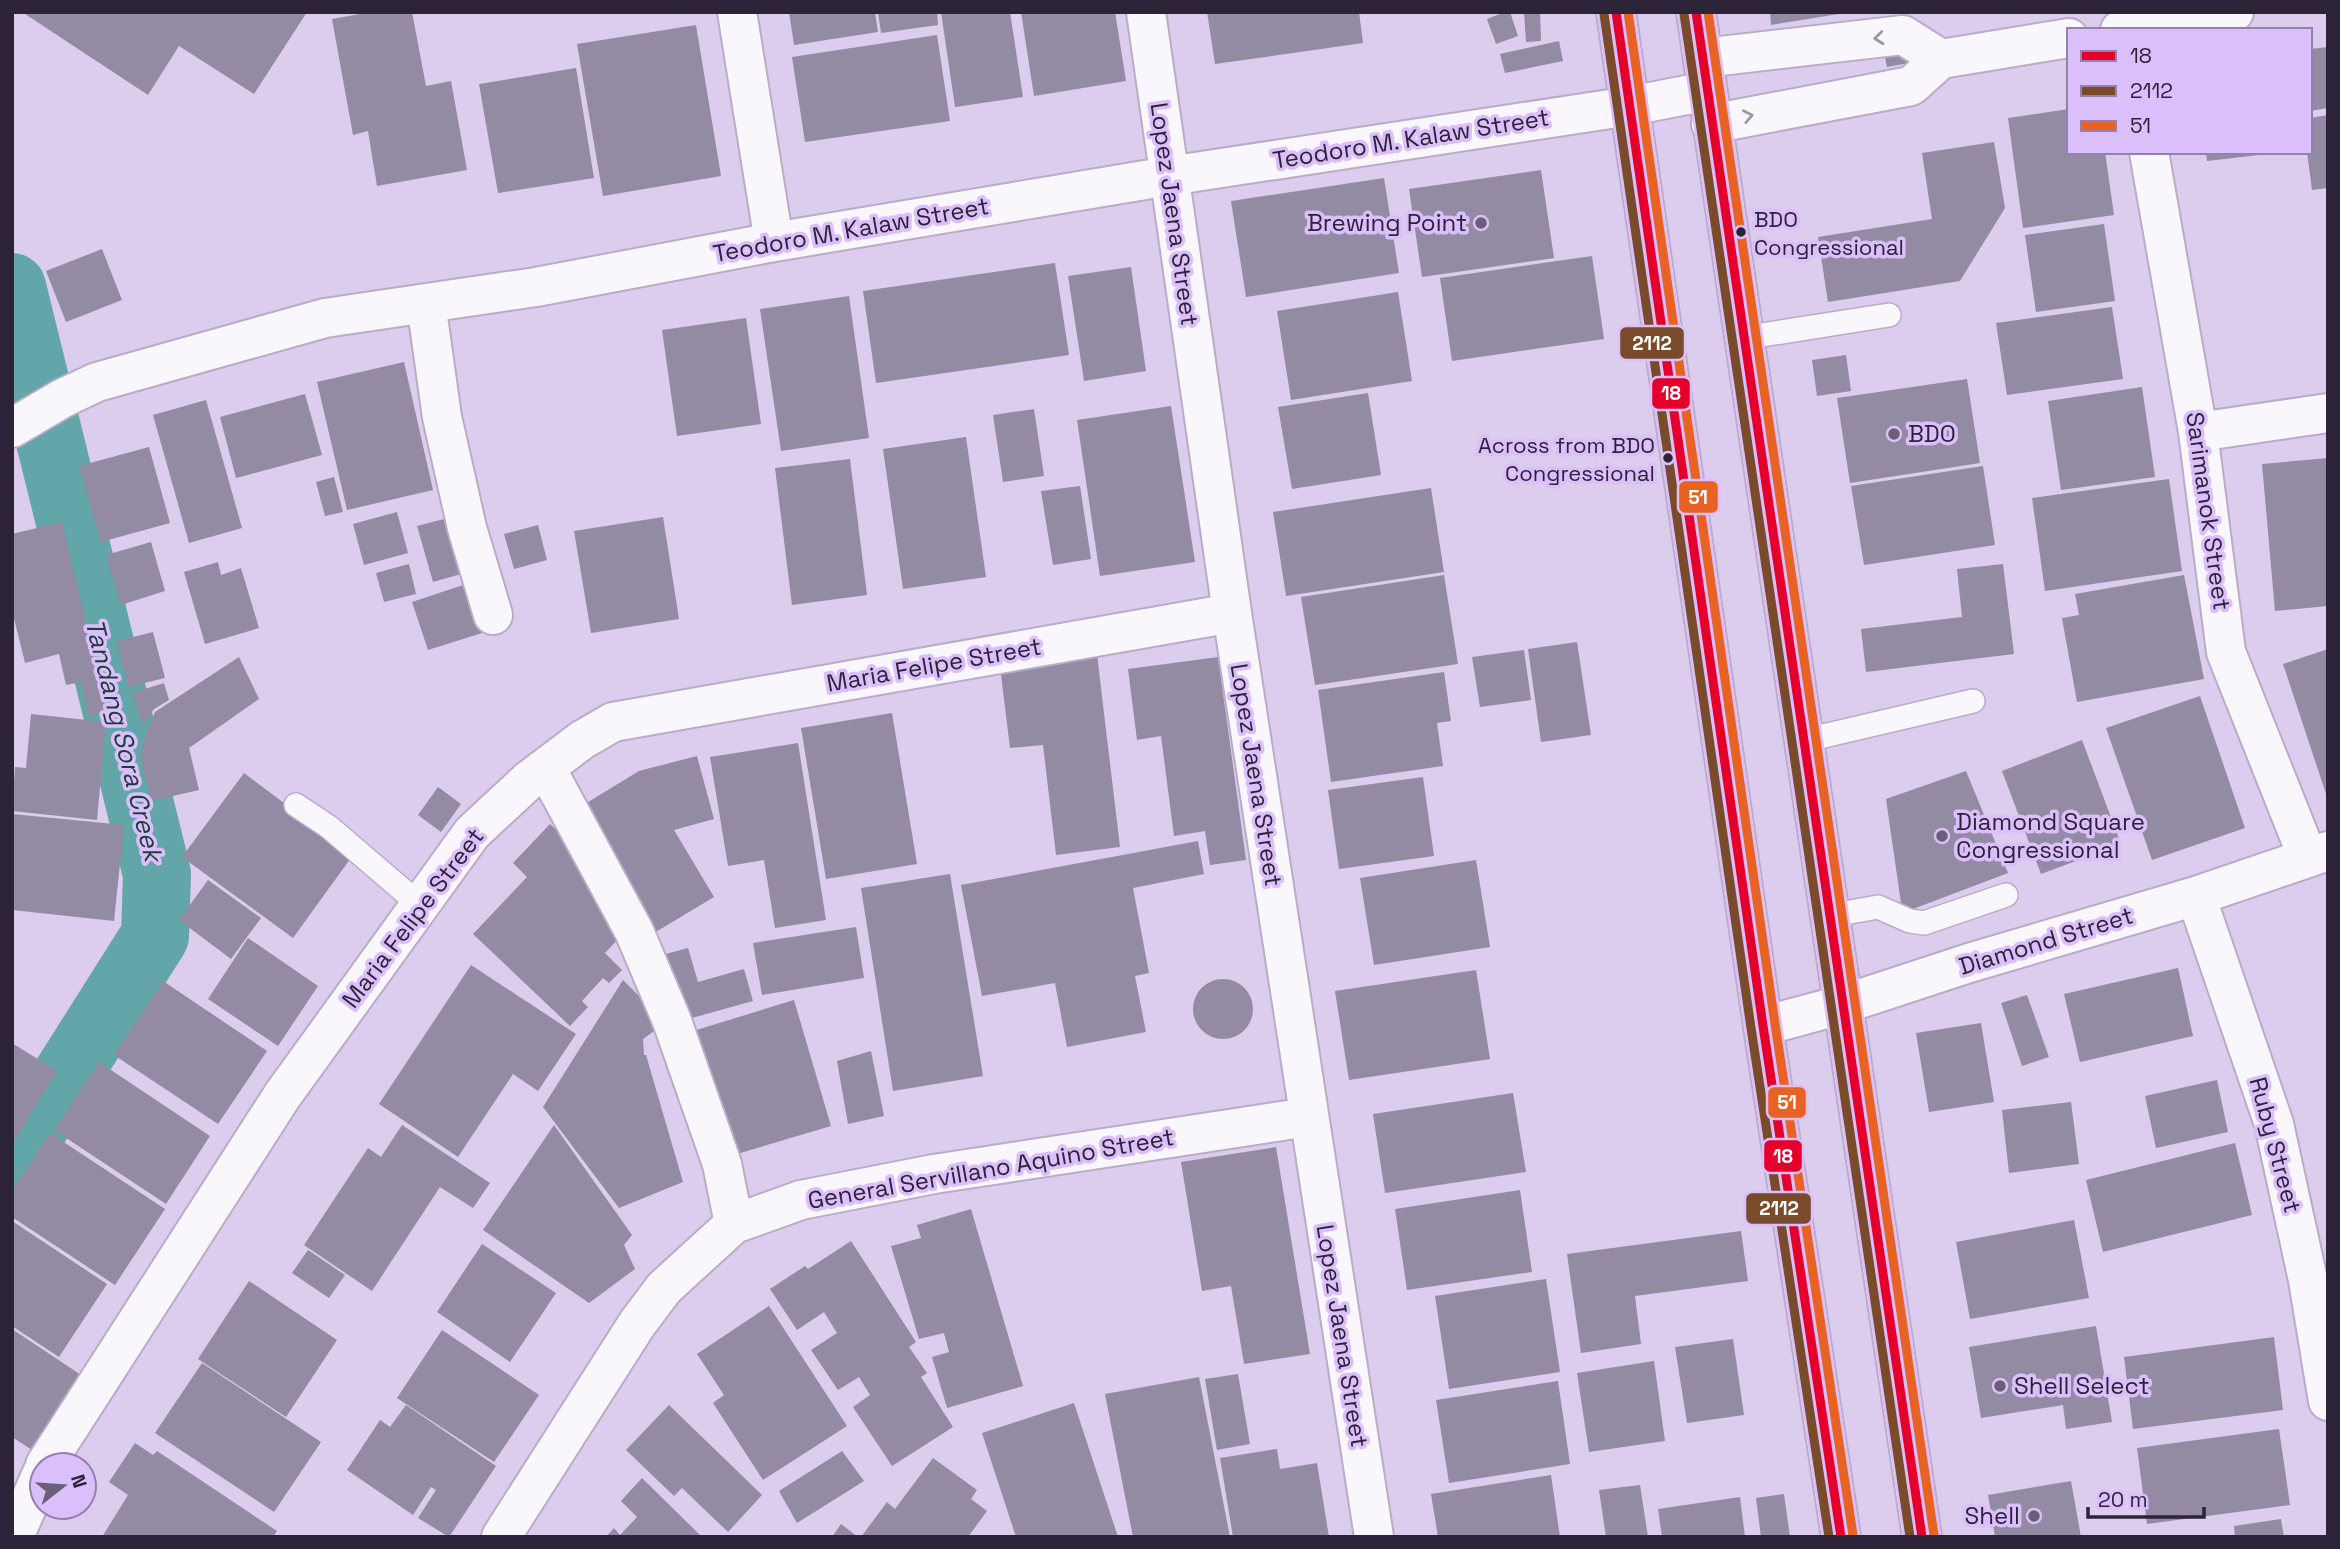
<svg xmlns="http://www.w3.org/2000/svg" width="2340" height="1549" font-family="'Space Grotesk',sans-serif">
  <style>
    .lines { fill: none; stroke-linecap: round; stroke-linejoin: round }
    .river { stroke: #62a6a9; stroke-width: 68 }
    .building { fill: #928ba3 }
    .lane-casing { stroke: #b9acc6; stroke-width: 26 }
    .street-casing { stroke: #b9acc6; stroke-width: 42 }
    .primary-casing { stroke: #b9acc6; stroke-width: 42 }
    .lane { stroke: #faf7fc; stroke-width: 23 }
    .street { stroke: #faf7fc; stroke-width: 38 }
    .primary { stroke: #faf7fc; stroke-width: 38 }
    .bus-1-casing { stroke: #dbbffa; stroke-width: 14 }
    .bus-2-casing { stroke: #dbbffa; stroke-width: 14 }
    .bus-3-casing { stroke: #dbbffa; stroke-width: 14 }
    .bus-1 { stroke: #e4002b; stroke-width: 9 }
    .bus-2 { stroke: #7a4b2a; stroke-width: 9 }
    .bus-3 { stroke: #e86223; stroke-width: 9 }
    .oneway { stroke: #9e98a4 }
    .poi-dot { fill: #6a5e78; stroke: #dbbffa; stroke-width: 2.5 }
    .bus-dot { fill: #2d2339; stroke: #dbbffa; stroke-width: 2.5 }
    .labels { text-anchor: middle; stroke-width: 7; stroke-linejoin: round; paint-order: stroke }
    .bus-label { font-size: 22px; fill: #2d2339; stroke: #dbbffa; text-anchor: start }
    .street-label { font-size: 24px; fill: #2d2339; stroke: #dbbffa }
    .poi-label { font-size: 24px; fill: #2d2339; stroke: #dbbffa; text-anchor: start }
    .water-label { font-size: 26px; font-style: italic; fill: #1e3d3a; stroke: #dbbffa }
    .line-badge { stroke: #dbbffa; stroke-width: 2.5 }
    .badge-label { font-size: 19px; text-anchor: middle; font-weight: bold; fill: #fff }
  </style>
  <rect width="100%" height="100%" fill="#dccced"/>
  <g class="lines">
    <path class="river" d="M12 287 157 874 155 936 12 1162"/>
  </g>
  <path class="building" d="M22 12H307L254 94 179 46 148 95Z
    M371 12H412L426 86 451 81 467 170 377 186 368 131 353 135 332 19Z
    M789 12H875L878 32 794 45Z
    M878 12H937L938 25 881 33Z
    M941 12H1010L1023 97 955 107Z
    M1021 12H1115L1126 81 1034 96Z
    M1207 12H1359L1363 43 1215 64Z
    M1505 12H1510L1518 36 1496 44 1487 19Z
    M1524 12H1540L1541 41 1526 42Z
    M1770 12H1839V14L1771 25Z
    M696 25 721 176 603 196 577 44Z
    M937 35 950 121 805 142 792 57Z
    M1559 41 1563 61 1505 73 1500 54Z
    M2328 47V108L2310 111V49Z
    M1883 48 1920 61 1887 67Z
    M576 68 594 178 498 193 479 84Z
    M2069 109V152H2105L2114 215 2023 228 2008 118Z
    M2328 115V188L2312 190 2307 152H2310V118Z
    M1994 142 2005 208 1960 281 1828 302 1818 237 1932 219 1922 153Z
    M2206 152H2266L2267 154 2207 161Z
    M1541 170 1554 258 1422 277 1409 189Z
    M1384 178 1399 273 1246 297 1231 201Z
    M2104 224 2115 301 2036 312 2025 235Z
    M102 249 122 300 66 322 46 271Z
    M1592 256 1604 339 1452 361 1440 278Z
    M1055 263 1069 355 876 383 863 291Z
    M1131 267 1146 371 1084 381 1068 276Z
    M1398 292 1412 381 1291 400 1277 311Z
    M849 296 869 438 781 451 760 309Z
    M2112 307 2123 379 2007 395 1996 323Z
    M746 318 761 424 677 436 662 330Z
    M1846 355 1851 391 1817 396 1812 360Z
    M404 362 433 490 347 510 317 382Z
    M1967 379 1980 463 1850 483 1837 398Z
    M2142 387 2155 477 2061 490 2048 401Z
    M1368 393 1381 475 1292 489 1278 407Z
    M305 394 322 455 236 478 220 417Z
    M206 400 242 528 189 543 153 415Z
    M1171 406 1195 562 1100 576 1077 420Z
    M1034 409 1044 476 1003 482 993 415Z
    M966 437 986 577 903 589 883 449Z
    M149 447 170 523 101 542 79 466Z
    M2328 458V606L2275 611 2262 464Z
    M850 459 867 595 792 605 775 468Z
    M1983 466 1995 545 1864 565 1851 486Z
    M334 477 343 512 325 516 316 482Z
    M2169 479 2182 571 2045 591 2032 498Z
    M1080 486 1091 559 1053 565 1041 491Z
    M1431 488 1444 572 1286 596 1273 512Z
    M397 512 408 553 364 565 353 524Z
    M663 517 679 619 591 633 574 531Z
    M444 519 461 574 433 582 417 526Z
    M62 522 107 712 89 716 81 682 66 685 59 654 25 663 12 610V534Z
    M538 525 547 560 514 569 504 534Z
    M151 542 165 591 121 605 106 555Z
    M218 562 221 575 241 568 259 628 205 644 184 572Z
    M409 564 416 594 384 602 376 573Z
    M2003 564 2014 654 1866 672 1861 629 1962 617 1957 569Z
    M1444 575 1458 664 1315 685 1301 597Z
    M2184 575 2204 679 2077 702 2062 618 2079 615 2075 594Z
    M466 584 482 633 428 650 412 602Z
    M153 632 165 678 128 687 117 641Z
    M1577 642 1591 735 1541 742 1528 649Z
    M1096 646 1120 847 1056 855 1043 745 1010 748 999 658Z
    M2328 649V797H2327L2283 664Z
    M1524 650 1531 700 1480 707 1472 657Z
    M239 657 259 699 189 748 199 790 151 801 140 754 146 733 155 712Z
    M1218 657 1246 860 1210 865 1205 831 1174 836 1161 736 1137 740 1128 669Z
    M1444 672 1451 721 1437 723 1443 766 1331 782 1318 690Z
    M164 683 169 700 154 709 143 725 132 693Z
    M2200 696 2245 828 2152 860 2106 728Z
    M892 713 917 864 826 879 801 728Z
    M31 714 106 722 97 820 12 811 15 767 26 768Z
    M2082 740 2121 844 2041 874 2002 771Z
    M798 743 826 920 775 928 764 860 728 866 710 757Z
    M697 756 714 819 674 830 714 897 654 933 580 807 639 771Z
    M1966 771 2008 873 1913 909 1901 903 1886 799Z
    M244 773 353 855 293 938 182 857Z
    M1423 777 1434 856 1339 869 1328 790Z
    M438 787 461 804 441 832 418 815Z
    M12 814 124 825 114 921 12 910Z
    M550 824 575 848 621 936 605 953 622 970 609 983 603 978 582 1001 588 1007 570 1026 473 934 527 877 513 863Z
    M1198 841 1204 874 1133 888 1149 973 1135 976 1146 1032 1067 1047 1055 983 982 996 961 885Z
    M1476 860 1490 947 1374 965 1360 878Z
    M950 874 983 1076 893 1091 861 888Z
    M208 880 261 918 231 959 179 920Z
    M856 927 864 978 762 995 753 943Z
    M248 938 318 986 278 1046 208 999Z
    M688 948 698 982 744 969 753 1001 681 1021 662 955Z
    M471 965 576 1034 538 1091 513 1074 458 1157 379 1104Z
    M2178 968 2193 1036 2080 1062 2064 994Z
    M1476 970 1490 1059 1349 1080 1335 991Z
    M1193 1009a30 30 0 1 1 60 0a30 30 0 1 1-60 0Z
    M623 980 646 1003 657 1029 643 1039 644 1055H646L683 1182 619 1208 543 1107Z
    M163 981 267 1051 218 1124 114 1055Z
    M2027 995 2049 1057 2022 1066 2001 1003Z
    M794 1000 831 1126 727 1157 690 1032Z
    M1981 1023 1994 1102 1929 1112 1916 1033Z
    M12 1043 57 1071 12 1144Z
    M871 1051 884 1116 848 1124 837 1061Z
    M99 1062 210 1136 166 1204 54 1130Z
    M2217 1080 2228 1132 2156 1148 2145 1096Z
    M1513 1093 1526 1172 1385 1193 1373 1114Z
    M2071 1102 2079 1164 2009 1173 2002 1110Z
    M402 1125 490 1183 473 1208 440 1187 372 1291 304 1245 368 1148 381 1157Z
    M554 1125 632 1235 624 1245 635 1269 589 1303 483 1230Z
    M50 1133 165 1209 115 1285 12 1217V1191Z
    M2235 1143 2252 1215 2103 1252 2086 1180Z
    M1276 1147 1310 1354 1244 1364 1231 1286 1202 1291 1181 1162Z
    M1520 1190 1532 1272 1407 1290 1395 1209Z
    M971 1209 1023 1386 947 1408 932 1357 949 1352 944 1333 919 1339 891 1246 921 1238 917 1225Z
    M2074 1220 2089 1298 1970 1319 1956 1242Z
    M12 1221 107 1284 59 1357 12 1326Z
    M1741 1231 1748 1281 1635 1296 1641 1344 1581 1353 1567 1254Z
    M851 1241 916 1342 909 1347 927 1373 921 1377 953 1427 892 1466 853 1407 870 1395 859 1377 838 1390 811 1350 837 1333 824 1312 797 1330 770 1289 805 1266 808 1269Z
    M482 1244 556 1293 510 1362 437 1312Z
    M308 1250 345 1275 329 1298 292 1273Z
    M1546 1279 1560 1372 1449 1389 1435 1296Z
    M249 1281 337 1340 286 1417 198 1359Z
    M769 1306 847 1426 763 1480 713 1403 724 1395 697 1354Z
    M2096 1326 2112 1422 2066 1429 2063 1405 1981 1418 1969 1347Z
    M12 1329 84 1377 35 1452 12 1437Z
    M442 1330 539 1395 494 1462 397 1398Z
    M2274 1337 2283 1410 2133 1429 2124 1357Z
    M1733 1339 1744 1415 1687 1423 1675 1347Z
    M1654 1361 1665 1441 1589 1452 1577 1373Z
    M202 1363 321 1442 274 1512 155 1433Z
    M1238 1374 1250 1444 1217 1450 1205 1379Z
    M1199 1377 1230 1537H1133L1105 1394Z
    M1558 1381 1570 1464 1449 1483 1436 1400Z
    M1074 1403 1118 1537H1016L982 1433Z
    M406 1405 496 1466 449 1537 418 1518 436 1490 431 1487 413 1515 347 1470 380 1420 390 1427Z
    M669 1405 762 1495 728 1532 682 1488 674 1496 626 1450Z
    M2279 1429 2290 1505 2147 1524 2137 1448Z
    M135 1443 153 1455 157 1451 277 1531 273 1537H102L128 1495 109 1482Z
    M1277 1449 1280 1469 1317 1463 1329 1537H1233L1220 1458Z
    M842 1451 864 1481 797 1523 779 1491Z
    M933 1458 977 1490 971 1499 987 1511 968 1537H861L887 1502 895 1509Z
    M1551 1475 1560 1537H1438L1431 1494Z
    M642 1478 702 1537H606L614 1528 620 1535 637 1517 621 1501Z
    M2071 1481 2081 1537H1995L1988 1495Z
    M1640 1485 1648 1537H1606L1599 1490Z
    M1784 1494 1790 1537H1761L1756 1498Z
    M1740 1497 1745 1537H1662L1658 1509Z
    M2281 1519 2284 1537H2235L2234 1526Z
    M841 1524 858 1537H832Z"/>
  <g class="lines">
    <defs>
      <path id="lane" d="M1743 338 1889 315
        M1802 741 1973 701
        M296 805 329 827 420 905
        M1828 916 1878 907 1910 921 1924 923 2006 895"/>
      <path id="street" d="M737 12 774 242
        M1146 12 1232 613 1374 1537
        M2120 30 2234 12
        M1703 58 1903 35 1941 59
        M1711 124 1911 86 1941 59 2069 38
        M2149 152 2198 432 2226 652 2308 858
        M426 303 442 417 467 528 493 615
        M12 428 63 398 97 382 325 318 536 287 774 242 1169 176 1630 106 1707 91
        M2198 432 2328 413
        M546 768 634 931 672 1021 722 1164 734 1224
        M2196 896 2274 1124 2308 1280 2328 1401
        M1763 1026 1841 1005 1969 963 2196 896 2328 851
        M45 1465 282 1096 472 833 529 780 582 740 613 722 1232 613
        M14 1537 42 1473
        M501 1537 637 1324 664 1288 734 1224 801 1200 934 1174 1308 1117"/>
      <path id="primary" d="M1616 12 1763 1026 1841 1537
        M1696 12 1922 1537"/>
    </defs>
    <use href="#lane" class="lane-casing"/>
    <use href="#street" class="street-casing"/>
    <use href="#primary" class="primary-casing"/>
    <use href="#lane" class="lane"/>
    <use href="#street" class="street"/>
    <use href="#primary" class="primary"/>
    <defs>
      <path id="bus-1" d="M1616 12 1763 1026 1841 1537
        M1696 12 1922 1537"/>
      <path id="bus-2" d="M1604 14 1751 1028 1829 1537
        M1684 14 1910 1537"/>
      <path id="bus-3" d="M1628 12 1775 1024 1853 1535
        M1708 12 1934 1535"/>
    </defs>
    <use href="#bus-1" class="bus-1-casing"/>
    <use href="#bus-2" class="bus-2-casing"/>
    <use href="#bus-3" class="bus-3-casing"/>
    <use href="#bus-1" class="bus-1"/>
    <use href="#bus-2" class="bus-2"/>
    <use href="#bus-3" class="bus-3"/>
  </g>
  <defs><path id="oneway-chevron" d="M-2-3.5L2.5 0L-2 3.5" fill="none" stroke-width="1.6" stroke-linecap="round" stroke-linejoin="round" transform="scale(1.75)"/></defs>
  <g class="oneway">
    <use href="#oneway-chevron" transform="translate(1879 38) rotate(174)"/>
    <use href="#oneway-chevron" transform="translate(1748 116) rotate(-11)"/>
  </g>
  <g class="poi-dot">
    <circle cx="1481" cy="223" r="7"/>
    <circle cx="1894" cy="434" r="7"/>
    <circle cx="1942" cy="836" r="7"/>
    <circle cx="2000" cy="1386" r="7"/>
    <circle cx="2034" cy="1516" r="7"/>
  </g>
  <g class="bus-dot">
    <circle cx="1741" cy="232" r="6"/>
    <circle cx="1668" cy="458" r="6"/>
  </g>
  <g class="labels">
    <g class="bus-label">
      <text x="1754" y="227">BDO<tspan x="1754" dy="28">Congressional</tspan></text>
      <text x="1655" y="453" text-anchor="end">Across from BDO<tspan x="1655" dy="28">Congressional</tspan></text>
    </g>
    <g class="street-label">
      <text transform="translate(1411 139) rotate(-9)" y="8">Teodoro M. Kalaw Street</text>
      <text transform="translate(1174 214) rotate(82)" y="8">Lopez Jaena Street</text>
      <text transform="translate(851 230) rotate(-10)" y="8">Teodoro M. Kalaw Street</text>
      <text transform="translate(2208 511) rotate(82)" y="8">Sarimanok Street</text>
      <text transform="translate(934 665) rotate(-10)" y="8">Maria Felipe Street</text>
      <text transform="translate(1256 775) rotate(81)" y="8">Lopez Jaena Street</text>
      <text transform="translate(413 918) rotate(-53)" y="8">Maria Felipe Street</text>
      <text transform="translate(2046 941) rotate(-17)" y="8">Diamond Street</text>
      <text transform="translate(2275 1145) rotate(75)" y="8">Ruby Street</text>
      <text transform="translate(991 1169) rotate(-10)" y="8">General Servillano Aquino Street</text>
      <text transform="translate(1342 1336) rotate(81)" y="8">Lopez Jaena Street</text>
    </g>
    <g class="poi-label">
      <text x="1467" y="231" text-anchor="end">Brewing Point</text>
      <text x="1908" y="442">BDO</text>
      <text x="1956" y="830">Diamond Square<tspan x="1956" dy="28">Congressional</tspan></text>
      <text x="2014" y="1394">Shell Select</text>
      <text x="2020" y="1524" text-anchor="end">Shell</text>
    </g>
    <g class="water-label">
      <text transform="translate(124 740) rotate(76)" y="9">Tandang Sora Creek</text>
    </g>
  </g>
  <g class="line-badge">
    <rect x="1619" y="326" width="66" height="34" rx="7" fill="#7a4b2a"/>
    <rect x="1651" y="377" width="40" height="33" rx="7" fill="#e4002b"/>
    <rect x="1678" y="480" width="41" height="34" rx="7" fill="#e86223"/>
    <rect x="1767" y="1086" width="40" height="33" rx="7" fill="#e86223"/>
    <rect x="1763" y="1139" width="40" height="34" rx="7" fill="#e4002b"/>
    <rect x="1745" y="1192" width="67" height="33" rx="7" fill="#7a4b2a"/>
  </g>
  <g class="badge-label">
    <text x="1652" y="350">2112</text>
    <text x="1671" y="400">18</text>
    <text x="1698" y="504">51</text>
    <text x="1787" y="1109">51</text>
    <text x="1783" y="1163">18</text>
    <text x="1779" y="1215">2112</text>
  </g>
  <rect width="2340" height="1549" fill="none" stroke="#2d2339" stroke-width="28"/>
  <rect x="2067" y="28" width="245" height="126" fill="#dbbffa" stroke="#9581ad" stroke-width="2"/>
  <rect x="2081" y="51" width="35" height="10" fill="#e4002b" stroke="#9581ad" stroke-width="2"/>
  <text x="2130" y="63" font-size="21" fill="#2d2339">18</text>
  <rect x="2081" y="86" width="35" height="10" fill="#7a4b2a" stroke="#9581ad" stroke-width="2"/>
  <text x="2130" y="98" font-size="21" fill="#2d2339">2112</text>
  <rect x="2081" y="121" width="35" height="10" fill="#e86223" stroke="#9581ad" stroke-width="2"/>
  <text x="2130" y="133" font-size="21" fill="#2d2339">51</text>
  <g transform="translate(63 1486) rotate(73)"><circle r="33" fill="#dbbffa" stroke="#9581ad" stroke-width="2"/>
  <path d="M0-5L12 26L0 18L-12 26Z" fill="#6a5e78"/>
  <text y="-10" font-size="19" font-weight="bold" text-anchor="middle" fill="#2d2339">N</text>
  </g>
  <path d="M2088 1507v10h116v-10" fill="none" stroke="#2d2339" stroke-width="3.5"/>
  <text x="2098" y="1507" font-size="21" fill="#2d2339" stroke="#dbbffa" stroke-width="5" paint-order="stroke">20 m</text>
</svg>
